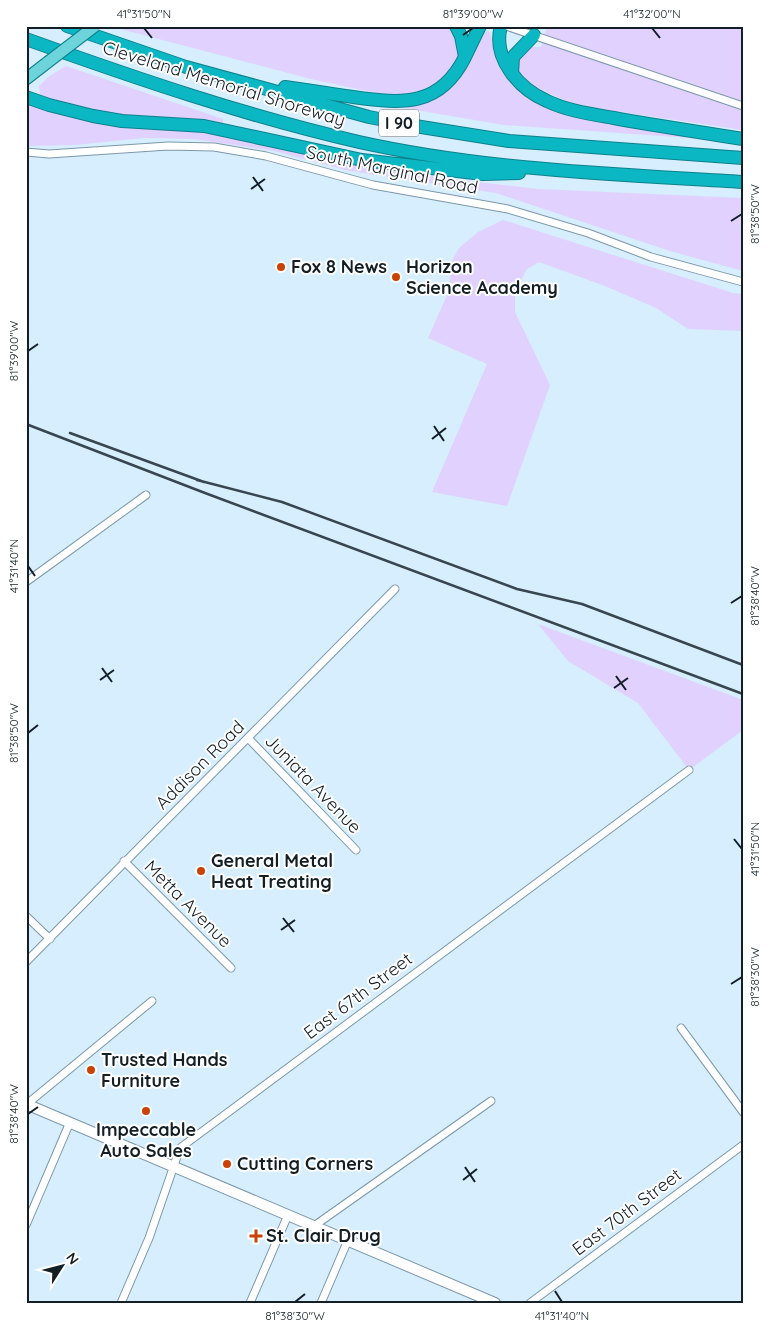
<svg xmlns="http://www.w3.org/2000/svg" width="769" height="1329" font-family="Quicksand,sans-serif">
  <style>
    .green { fill: #e1d1ff }
    .lines { fill: none; stroke-linecap: round; stroke-linejoin: round }
    .street-casing { stroke: #7c98aa; stroke-width: 9 }
    .secondary-casing { stroke: #7c98aa; stroke-width: 12 }
    .primary-casing { stroke: #0e818c; stroke-width: 13 }
    .highway-casing { stroke: #0e818c; stroke-width: 14 }
    .street { stroke: #fff; stroke-width: 7 }
    .secondary { stroke: #fff; stroke-width: 10 }
    .primary { stroke: #6dd4db; stroke-width: 11 }
    .highway { stroke: #0bb7c3; stroke-width: 12 }
    .rail { stroke: #38464e; stroke-width: 2.5 }
    .primary-bridge-casing { stroke: #0e818c; stroke-width: 13; stroke-linecap: butt }
    .primary-bridge { stroke: #6dd4db; stroke-width: 11 }
    .ticks { fill: none; stroke: #131e25; stroke-width: 2 }
    .poi-dot { fill: #c94203; stroke: #fff; stroke-width: 2 }
    .labels { text-anchor: middle; stroke-width: 4; stroke-linejoin: round; paint-order: stroke }
    .shield { fill: #fff; stroke: #5a6266; stroke-width: 1 }
    .shield-label { font-size: 16px; font-weight: bold; fill: #131e25 }
    .street-label { font-size: 18px; fill: #131e25; stroke: #fff }
    .poi-label { font-size: 18px; font-weight: bold; fill: #131e25; stroke: #fff; text-anchor: start }
    .neatline { fill: none; stroke: #131e25; stroke-width: 2 }
    .ticks-label { font-size: 12px; text-anchor: middle; fill: #131e25 }
  </style>
  <rect width="100%" height="100%" fill="#d6eefd"/>
  <path class="green" d="M121 26H450C480 68 426 96 390 96L311 79 124 30Z
    M547 26H743V130L601 109 569 102 537 88 520 76 517 63 529 47H541Z
    M483 30 490 32 494 49 505 71 532 99 691 135V138L504 125 404 108 405 106 432 100Z
    M66 66 223 119V125C162 121 98 118 40 95L39 86 48 77Z
    M26 103 94 123 198 132 247 140 374 168 450 179 538 189 743 198V271L670 251 496 193 350 171 270 150 193 139 144 138 75 145 26 146Z
    M503 220 733 293 743 294V331L688 329 656 308 605 286 539 262 527 269 515 291V312L550 385 507 506 432 492 487 364 428 338 448 293 452 261 459 248 478 232Z
    M538 624 743 700V730L689 770 638 703 568 661Z"/>
  <g class="lines">
    <defs>
      <path id="street" d="M506 26 743 106
        M26 152 49 154 168 146 214 147 266 156 373 185 508 209 588 233 651 257 743 282
        M26 582 146 495
        M248 738 356 850
        M124 861 231 968
        M26 916 50 939
        M26 962 395 589
        M681 1028 743 1112
        M27 1104 152 1001
        M26 1225 70 1122
        M314 1226 491 1101
        M121 1303 149 1238 180 1148 689 770
        M250 1303 288 1215
        M321 1303 348 1240
        M530 1303 743 1145"/>
      <path id="secondary" d="M26 1104 495 1303"/>
      <path id="primary" d="M26 79 48 62"/>
      <path id="highway" d="M67 26 186 67 369 117 415 126 509 141 743 158
        M501 26C492 58 519 89 547 101 568 111 591 114 614 118 657 126 700 132 743 139
        M26 39C135 78 246 116 359 142 485 170 614 174 743 182
        M465 57 480 26
        M512 74 513 57 534 35
        M285 87C308 90 331 94 353 97 403 104 440 107 465 57L461 36 456 26
        M26 97 49 105 93 116 122 121 204 126 362 160 483 174 519 173"/>
    </defs>
    <use href="#street" class="street-casing"/>
    <use href="#secondary" class="secondary-casing"/>
    <use href="#primary" class="primary-casing"/>
    <use href="#highway" class="highway-casing"/>
    <use href="#street" class="street"/>
    <use href="#secondary" class="secondary"/>
    <use href="#primary" class="primary"/>
    <use href="#highway" class="highway"/>
    <path class="rail" d="M26 424 205 493 743 694
      M70 433 204 482
      M197 480 282 502 517 589 582 604 743 665"/>
    <defs>
      <path id="primary-bridge" d="M48 62 95 26"/>
    </defs>
    <use href="#primary-bridge" class="primary-bridge-casing"/>
    <use href="#primary-bridge" class="primary-bridge"/>
  </g>
  <path class="ticks" d="M144 28 152 38M652 28 660 38M463 35 473 28M253 177 263 191M251 189 265 179M731 221 742 214M28 351 38 344M434 426 444 441M432 439 446 428M28 566 35 576M731 603 742 596M102 668 112 682M616 676 626 690M100 680 114 670M614 688 628 678M28 733 38 725M734 839 742 849M283 918 294 932M281 930 295 920M731 984 742 977M28 1114 38 1107M465 1167 475 1182M463 1180 477 1169M555 1291 562 1302M295 1302 305 1294"/>
  <g class="poi-dot">
    <circle cx="281" cy="267" r="5"/>
    <circle cx="396" cy="277" r="5"/>
    <circle cx="201" cy="871" r="5"/>
    <circle cx="91" cy="1070" r="5"/>
    <circle cx="146" cy="1111" r="5"/>
    <circle cx="227" cy="1164" r="5"/>
    <path d="M253.5 1228.5h5v5h5v5h-5v5h-5v-5h-5v-5h5z"/>
  </g>
  <g class="labels">
    <rect class="shield" x="379" y="109.5" width="40" height="27" rx="4"/>
    <g class="shield-label">
      <text x="399" y="129">I 90</text>
    </g>
    <g class="street-label">
      <text transform="translate(224 84) rotate(17)" y="6">Cleveland Memorial Shoreway</text>
      <text transform="translate(392 170) rotate(12)" y="6">South Marginal Road</text>
      <text transform="translate(200 765) rotate(-45)" y="6">Addison Road</text>
      <text transform="translate(313 784) rotate(46)" y="6">Juniata Avenue</text>
      <text transform="translate(188 904) rotate(45)" y="6">Metta Avenue</text>
      <text transform="translate(358 996) rotate(-37)" y="6">East 67th Street</text>
      <text transform="translate(627 1212) rotate(-37)" y="6">East 70th Street</text>
    </g>
    <g class="poi-label">
      <text x="291" y="273">Fox 8 News</text>
      <text x="406" y="273">Horizon<tspan x="406" dy="21">Science Academy</tspan></text>
      <text x="211" y="867">General Metal<tspan x="211" dy="21">Heat Treating</tspan></text>
      <text x="101" y="1066">Trusted Hands<tspan x="101" dy="21">Furniture</tspan></text>
      <text x="146" y="1136" text-anchor="middle">Impeccable<tspan x="146" dy="21">Auto Sales</tspan></text>
      <text x="237" y="1170">Cutting Corners</text>
      <text x="266" y="1242">St. Clair Drug</text>
    </g>
  </g>
  <rect width="769" height="1329" fill="none" stroke="#ffffff" stroke-width="55"/>
  <g transform="translate(62 1266) rotate(54)" stroke="#ffffff" stroke-width="4" paint-order="stroke">
  <path d="M0-4L9 19L0 12L-9 19Z" fill="#131e25"/>
  <text y="-8" font-size="14" font-weight="bold" text-anchor="middle" fill="#131e25">N</text>
  </g>
  <rect x="28" y="28" width="714" height="1274" class="neatline"/>
  <g class="ticks-label">
    <text x="144" y="18">41°31'50"N</text>
    <text x="473" y="18">81°39'00"W</text>
    <text x="652" y="18">41°32'00"N</text>
    <text transform="translate(755 214) rotate(-90)" y="4">81°38'50"W</text>
    <text transform="translate(14 351) rotate(-90)" y="4">81°39'00"W</text>
    <text transform="translate(14 566) rotate(-90)" y="4">41°31'40"N</text>
    <text transform="translate(755 596) rotate(-90)" y="4">81°38'40"W</text>
    <text transform="translate(14 733) rotate(-90)" y="4">81°38'50"W</text>
    <text transform="translate(755 849) rotate(-90)" y="4">41°31'50"N</text>
    <text transform="translate(755 977) rotate(-90)" y="4">81°38'30"W</text>
    <text transform="translate(14 1114) rotate(-90)" y="4">81°38'40"W</text>
    <text x="295" y="1320">81°38'30"W</text>
    <text x="562" y="1320">41°31'40"N</text>
  </g>
</svg>
